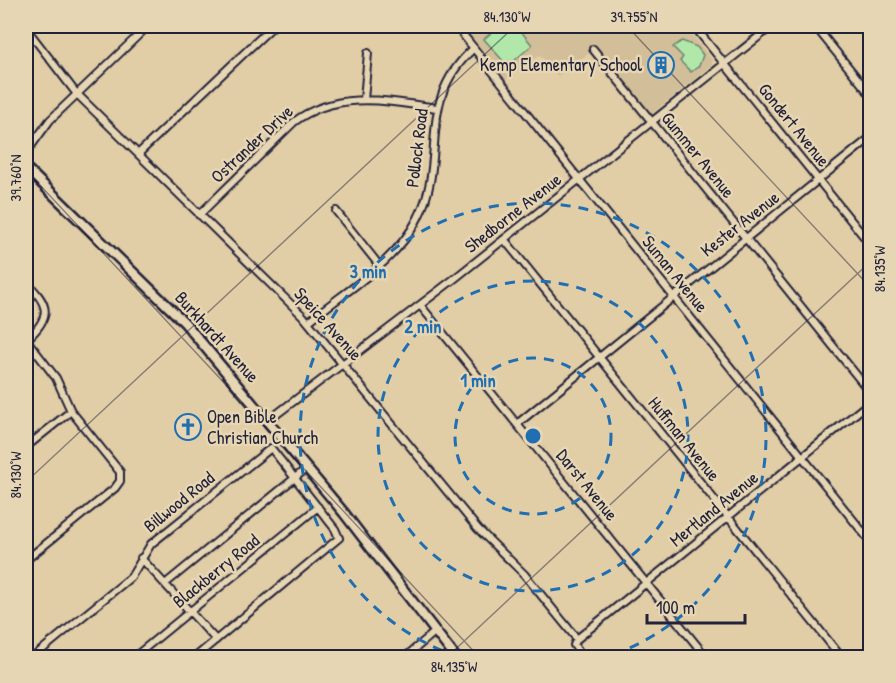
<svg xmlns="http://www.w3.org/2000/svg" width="896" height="683" font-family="'Patrick Hand',sans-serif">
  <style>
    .built { fill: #d2be98 }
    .green { fill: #b1e8aa; stroke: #6a8572; stroke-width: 1.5 }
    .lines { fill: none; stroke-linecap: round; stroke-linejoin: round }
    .street-casing { stroke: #22223b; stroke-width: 10 }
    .secondary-casing { stroke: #22223b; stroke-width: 13 }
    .street { stroke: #e7d6b3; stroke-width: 6 }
    .secondary { stroke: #e7d6b3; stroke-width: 8 }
    .ticks { fill: none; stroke: #22223b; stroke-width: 1.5; stroke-opacity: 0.45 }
    .ring { fill: none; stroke: #1f6fb2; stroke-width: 3; stroke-dasharray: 10 8 }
    .labels { text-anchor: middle; stroke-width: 5; stroke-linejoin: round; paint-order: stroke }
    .poi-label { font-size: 18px; fill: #22223b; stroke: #e7d6b3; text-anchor: end }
    .street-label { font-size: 18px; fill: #22223b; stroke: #e7d6b3 }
    .centre { fill: #1f6fb2; stroke: #e7d6b3; stroke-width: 3 }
    .ring-label { font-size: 18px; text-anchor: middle; font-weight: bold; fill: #1f6fb2; stroke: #e7d6b3; stroke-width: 5; stroke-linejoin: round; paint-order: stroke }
    .neatline { fill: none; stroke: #22223b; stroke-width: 2 }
    .ticks-label { font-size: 15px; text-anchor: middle; fill: #22223b }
  </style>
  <rect width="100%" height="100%" fill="#e1cda6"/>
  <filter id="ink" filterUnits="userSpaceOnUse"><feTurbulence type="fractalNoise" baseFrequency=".0167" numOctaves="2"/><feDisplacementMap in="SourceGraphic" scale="12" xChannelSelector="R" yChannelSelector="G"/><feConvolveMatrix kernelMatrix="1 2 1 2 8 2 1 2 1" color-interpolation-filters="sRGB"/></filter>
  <g filter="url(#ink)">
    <path class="built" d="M463 26H685L712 60V65L643 121 589 53 558 76 540 55 506 79Z"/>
    <path class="green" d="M511 26 520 30 532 45 514 61 504 62 484 39 498 27Z
      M682 41 697 47 703 55 699 66 691 72 680 61 683 57 673 47Z"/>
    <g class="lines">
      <defs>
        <path id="street" d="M456 26 870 541
          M694 26 870 244
          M815 26 870 94
          M26 28 76 93 303 316 478 529 524 574 577 639
          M593 49 870 392
          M364 100 368 53
          M26 153 50 120 148 26
          M138 154 273 26
          M336 211 379 265
          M199 215 294 122C337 90 388 101 437 108
          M504 239 842 658
          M26 282C50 305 52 317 26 340
          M420 305 707 658
          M308 322C345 291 396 263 418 218 449 157 414 102 474 48
          M269 420 454 279 772 26
          M517 424 870 138
          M26 447 71 411
          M141 558 216 640
          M26 560 115 488 120 481V472L71 411 56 378 26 339
          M165 584 307 468
          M577 639 870 402
          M577 639 574 645 583 658
          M32 658 131 577 151 544 271 448 335 529 339 538 194 658
          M133 658 318 507
          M404 658 436 631"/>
        <path id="secondary" d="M26 168 185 323 344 513 456 658"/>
      </defs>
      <use href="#street" class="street-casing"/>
      <use href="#secondary" class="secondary-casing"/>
      <use href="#street" class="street"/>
      <use href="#secondary" class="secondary"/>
    </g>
  </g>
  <path class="ticks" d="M627 26 870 287M26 170 480 658M26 482 515 26M446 658 870 262"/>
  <g class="ring">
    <circle cx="533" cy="436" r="78"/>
    <circle cx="533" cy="436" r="155"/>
    <path d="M459 657A233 233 0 1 1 607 657"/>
  </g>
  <defs>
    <symbol id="building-ring" viewBox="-11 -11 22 22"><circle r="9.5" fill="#e7d6b3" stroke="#1f6fb2" stroke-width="1.5"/><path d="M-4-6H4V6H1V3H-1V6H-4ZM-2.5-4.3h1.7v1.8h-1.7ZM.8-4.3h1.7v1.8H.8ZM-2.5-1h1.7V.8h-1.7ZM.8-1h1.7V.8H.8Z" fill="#1f6fb2"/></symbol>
    <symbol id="church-ring" viewBox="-11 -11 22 22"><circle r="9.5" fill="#e7d6b3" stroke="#1f6fb2" stroke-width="1.5"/><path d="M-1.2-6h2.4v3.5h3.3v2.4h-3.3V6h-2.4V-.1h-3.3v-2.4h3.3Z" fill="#1f6fb2"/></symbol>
  </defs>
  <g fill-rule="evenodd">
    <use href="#building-ring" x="646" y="50" width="30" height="30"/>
    <use href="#church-ring" x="173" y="412" width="30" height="30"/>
  </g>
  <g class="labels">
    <g class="poi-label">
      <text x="642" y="71">Kemp Elementary School</text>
      <text x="207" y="423" text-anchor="start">Open Bible<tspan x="207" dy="21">Christian Church</tspan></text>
    </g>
    <g class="street-label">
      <text transform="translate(794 125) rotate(51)" y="6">Gondert Avenue</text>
      <text transform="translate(252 144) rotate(-43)" y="6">Ostrander Drive</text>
      <text transform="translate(417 148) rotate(-83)" y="6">Pollock Road</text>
      <text transform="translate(698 155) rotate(51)" y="6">Gummer Avenue</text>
      <text transform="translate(513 213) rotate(-38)" y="6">Shedborne Avenue</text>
      <text transform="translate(740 224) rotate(-38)" y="6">Kester Avenue</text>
      <text transform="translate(675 274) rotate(51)" y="6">Suman Avenue</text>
      <text transform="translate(328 324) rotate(48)" y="6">Speice Avenue</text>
      <text transform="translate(217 337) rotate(48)" y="6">Burkhardt Avenue</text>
      <text transform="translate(684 439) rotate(51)" y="6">Huffman Avenue</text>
      <text transform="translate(587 485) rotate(51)" y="6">Darst Avenue</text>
      <text transform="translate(179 502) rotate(-39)" y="6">Billwood Road</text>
      <text transform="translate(714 509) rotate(-39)" y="6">Mertland Avenue</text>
      <text transform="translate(216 571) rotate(-39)" y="6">Blackberry Road</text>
    </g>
  </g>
  <circle cx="533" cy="436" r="9" class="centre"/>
  <g class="ring-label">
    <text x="368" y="278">3 min</text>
    <text x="423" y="333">2 min</text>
    <text x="478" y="387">1 min</text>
  </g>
  <rect width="896" height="683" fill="none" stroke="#e7d6b3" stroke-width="66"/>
  <path d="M647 614v9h98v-9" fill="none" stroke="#22223b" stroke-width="3"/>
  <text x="656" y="614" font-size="18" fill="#22223b" stroke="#e7d6b3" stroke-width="4.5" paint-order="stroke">100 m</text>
  <rect x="33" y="33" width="830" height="617" class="neatline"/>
  <g class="ticks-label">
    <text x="507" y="22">84.130°W</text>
    <text x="634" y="22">39.755°N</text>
    <text transform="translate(16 178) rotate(-90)" y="5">39.760°N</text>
    <text transform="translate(880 269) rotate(-90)" y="5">84.135°W</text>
    <text transform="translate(16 475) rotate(-90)" y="5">84.130°W</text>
    <text x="454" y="672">84.135°W</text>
  </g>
</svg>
